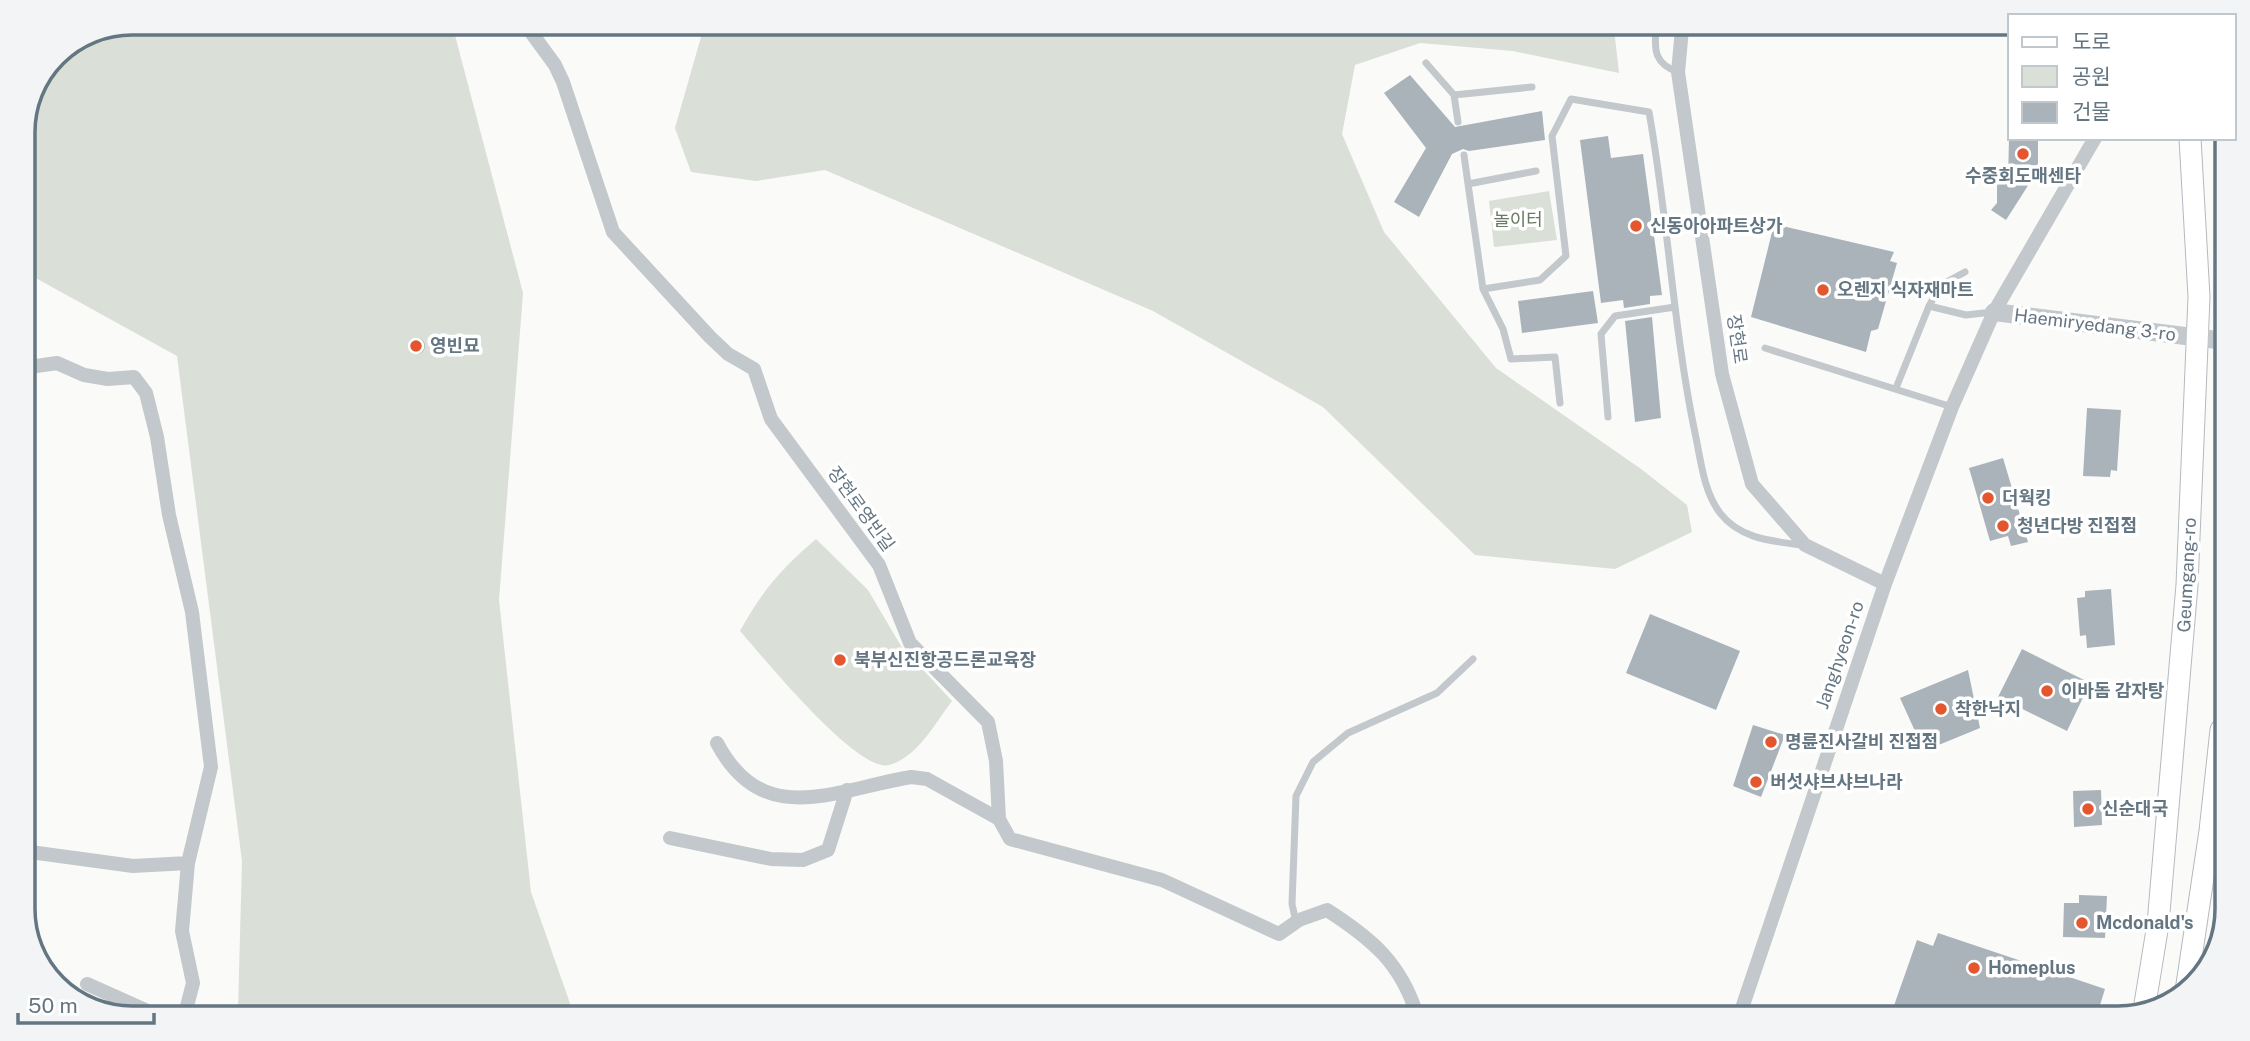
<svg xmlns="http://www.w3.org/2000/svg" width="2250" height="1041" font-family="'Public Sans','Noto Sans KR',sans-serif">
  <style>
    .green { fill: #dadfd7 }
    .building { fill: #aab3b9 }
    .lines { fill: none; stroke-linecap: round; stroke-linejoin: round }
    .secondary-casing { stroke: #b3babf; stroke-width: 23 }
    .service { stroke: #c3c8cc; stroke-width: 7 }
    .minor { stroke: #c3c8cc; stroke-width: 14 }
    .tertiary { stroke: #c3c8cc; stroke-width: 18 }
    .secondary { stroke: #fff; stroke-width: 21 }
    .poi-dot { fill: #e4572e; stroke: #fff; stroke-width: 2.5 }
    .labels { text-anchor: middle; stroke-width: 7; stroke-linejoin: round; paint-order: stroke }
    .poi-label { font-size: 18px; font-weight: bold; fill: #657683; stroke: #fff; text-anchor: start }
    .park-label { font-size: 18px; fill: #687a64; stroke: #fff }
    .street-label { font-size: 18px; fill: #657683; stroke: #fff }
    .rim { fill: none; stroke: #657683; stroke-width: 3.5 }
  </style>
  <rect width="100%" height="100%" fill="#fafaf8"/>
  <path class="green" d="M132 23 452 24 523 293 499 600 531 892 573 1012 238 1010 242 861 177 356 23 271V125L55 54Z
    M686 25 1614 29 1619 73 1513 51 1420 43 1355 65 1342 134 1384 232 1496 368 1641 469 1687 505 1692 532 1615 569 1475 555 1323 407 1153 311 825 170 756 181 691 172 675 128 701 37Z
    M1549 191 1557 240 1494 247 1489 201Z
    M816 539 868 590 901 646 952 701C936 722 917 758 889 765 857 773 763 657 740 631 762 591 782 568 816 539Z"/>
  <path class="building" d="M1410 75 1455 127 1542 111 1545 140 1469 151 1463 149 1452 154 1419 217 1394 202 1426 148 1384 93Z
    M1608 136 1611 158 1643 154 1662 295 1650 296V304L1624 308 1623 300 1601 303 1580 140Z
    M2009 138H2038V170L2006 220 1991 210 1997 203V183L2008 181Z
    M1774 224 1894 252 1890 261 1897 263 1878 329 1871 331 1866 352 1751 317Z
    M1593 291 1598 323 1522 333 1518 301Z
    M1652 317 1661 418 1635 422 1625 321Z
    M409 346a8 8 0 1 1 16 0a8 8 0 1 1-16 0Z
    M2087 408 2121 410 2117 471 2111 470 2110 477 2083 476Z
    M2003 458 2028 542 2011 546 2008 536 1990 541 1969 468Z
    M2111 589 2115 645 2087 648 2086 635 2080 636 2077 598 2085 597V591Z
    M1650 614 1740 651 1716 710 1626 673Z
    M2022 649 2090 683 2067 731 1998 697Z
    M1968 670 1980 728 1924 751 1900 698Z
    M1753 725 1785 735 1761 797 1733 786Z
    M2101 790 2102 825 2074 827 2073 791Z
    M2079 895 2107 896 2105 938 2063 937 2064 903H2079Z
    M1938 933 2105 989 2096 1018 1890 1017 1917 940 1933 946Z"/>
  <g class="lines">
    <defs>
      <path id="secondary" d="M2186 991 2210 831 2221 730
        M2144 1010 2158 924 2187 585 2199 297 2190 138"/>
    </defs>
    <use href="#secondary" class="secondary-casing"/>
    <path class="service" d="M1656 29C1654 51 1655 64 1678 72
      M1426 63 1454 95 1458 122
      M1454 95 1532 87
      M1464 155 1468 184
      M1536 171 1468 184 1483 289 1540 280 1566 256 1552 136 1571 99 1649 112C1668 218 1673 327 1695 433 1701 460 1703 490 1720 513 1740 539 1772 541 1801 545
      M1483 289 1503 329 1511 359 1555 357 1560 403
      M1929 306 1941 285 1965 272
      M1765 348 1952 407
      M1896 388 1929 306 1966 315 1993 312
      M1608 417 1601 334 1615 316 1675 307
      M1834 738 1856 745
      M1296 922 1292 904 1296 796 1313 762 1348 733 1437 693 1473 659"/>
    <path class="minor" d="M525 24 555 65 563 82 613 232 710 337 728 354 754 369 771 419 879 565 910 643 988 722 996 761 999 819 1010 839 1162 880 1279 934 1299 920 1327 910C1372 939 1401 963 1417 1015
      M1682 29 1678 72 1722 374 1752 484 1805 545 1885 584
      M23 368 57 363 84 375 108 379 134 377 146 393 157 437 169 515 192 612 211 767 188 863 182 931 193 983 186 1010
      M717 743C763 830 834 790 911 777L927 779 999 819
      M670 838 771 859 803 860 828 850 847 790
      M23 851 133 866 188 863
      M87 984 145 1010
      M1739 1017 1885 584 1952 407 1994 312 2095 138"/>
    <path class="tertiary" d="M1994 312 2225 341"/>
    <use href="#secondary" class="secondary"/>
  </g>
  <g class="poi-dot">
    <circle cx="2023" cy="154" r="7"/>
    <circle cx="1636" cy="226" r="7"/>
    <circle cx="1823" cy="290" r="7"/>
    <circle cx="416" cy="346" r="7"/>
    <circle cx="1988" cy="498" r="7"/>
    <circle cx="2003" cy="526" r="7"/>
    <circle cx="840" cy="660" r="7"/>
    <circle cx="2047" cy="691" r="7"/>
    <circle cx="1941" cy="709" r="7"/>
    <circle cx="1771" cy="742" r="7"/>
    <circle cx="1756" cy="782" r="7"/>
    <circle cx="2088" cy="809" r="7"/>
    <circle cx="2082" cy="923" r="7"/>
    <circle cx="1974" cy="968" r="7"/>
  </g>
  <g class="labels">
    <g class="poi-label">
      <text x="2023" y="182" text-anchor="middle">수중회도매센타</text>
      <text x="1650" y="232">신동아아파트상가</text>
      <text x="1837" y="296">오렌지 식자재마트</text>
      <text x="430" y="352">영빈묘</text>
      <text x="2002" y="504">더웍킹</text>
      <text x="2017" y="532">청년다방 진접점</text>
      <text x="854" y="666">북부신진항공드론교육장</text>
      <text x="2061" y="697">이바돔 감자탕</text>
      <text x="1955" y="715">착한낙지</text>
      <text x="1785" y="748">명륜진사갈비 진접점</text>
      <text x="1770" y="788">버섯샤브샤브나라</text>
      <text x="2102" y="815">신순대국</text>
      <text x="2096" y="929">Mcdonald's</text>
      <text x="1988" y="974">Homeplus</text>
    </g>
    <g class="park-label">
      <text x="1518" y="226">놀이터</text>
    </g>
    <g class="street-label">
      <text transform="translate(2095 325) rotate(7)" y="6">Haemiryedang 3-ro</text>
      <text transform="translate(1737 339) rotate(82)" y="6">장현로</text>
      <text transform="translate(861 509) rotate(54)" y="6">장현로영빈길</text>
      <text transform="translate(2187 575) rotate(-87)" y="6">Geumgang-ro</text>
      <text transform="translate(1840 655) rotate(-71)" y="6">Janghyeon-ro</text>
    </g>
  </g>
  <path d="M0 0H2250V1041H0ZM132 35H2118A97 97 0 0 1 2215 132V909A97 97 0 0 1 2118 1006H132A97 97 0 0 1 35 909V132A97 97 0 0 1 132 35Z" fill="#f3f4f5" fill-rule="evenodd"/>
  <path class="rim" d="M132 35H2118A97 97 0 0 1 2215 132V909A97 97 0 0 1 2118 1006H132A97 97 0 0 1 35 909V132A97 97 0 0 1 132 35Z"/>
  <rect x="2008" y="14" width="228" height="126" fill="#ffffff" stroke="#c1c8cd" stroke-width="2"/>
  <rect x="2022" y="37" width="35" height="10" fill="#ffffff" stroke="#c1c8cd" stroke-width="2"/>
  <text x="2072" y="49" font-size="21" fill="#657683">도로</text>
  <rect x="2022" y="66" width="35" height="21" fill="#dadfd7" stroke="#c1c8cd" stroke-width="2"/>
  <text x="2072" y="84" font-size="21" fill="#657683">공원</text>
  <rect x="2022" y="102" width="35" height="21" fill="#aab3b9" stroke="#c1c8cd" stroke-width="2"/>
  <text x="2072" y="119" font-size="21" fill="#657683">건물</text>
  <path d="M18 1013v10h136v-10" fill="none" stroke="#657683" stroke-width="3.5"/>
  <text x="28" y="1013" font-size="21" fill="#657683" stroke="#ffffff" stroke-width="5" paint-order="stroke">50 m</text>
</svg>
